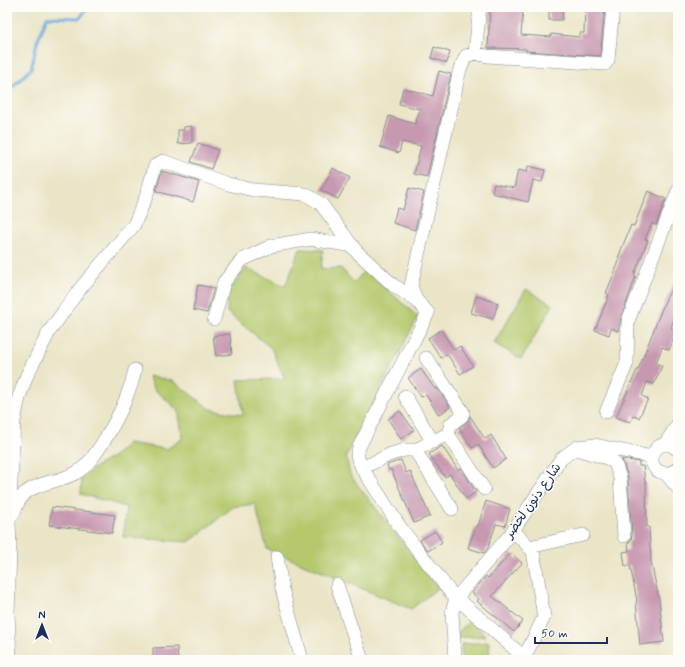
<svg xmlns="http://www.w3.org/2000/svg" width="685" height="667" font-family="Mynerve,'Playpen Sans Arabic',sans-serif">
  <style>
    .green { fill: #b4c86c; stroke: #687c65 }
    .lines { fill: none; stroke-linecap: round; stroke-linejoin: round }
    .stream { stroke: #69a8dc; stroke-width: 3 }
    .building { fill: #c799b0 }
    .minor-casing { stroke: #838a92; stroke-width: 14 }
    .minor { stroke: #fff; stroke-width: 13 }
    .labels { text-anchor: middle; stroke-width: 3.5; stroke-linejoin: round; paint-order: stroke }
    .street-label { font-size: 13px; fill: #1b2f5e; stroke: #fdfcf7 }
  </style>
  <rect width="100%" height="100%" fill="#fdfcf7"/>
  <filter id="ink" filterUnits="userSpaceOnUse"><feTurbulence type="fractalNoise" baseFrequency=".025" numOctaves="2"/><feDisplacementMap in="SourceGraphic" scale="8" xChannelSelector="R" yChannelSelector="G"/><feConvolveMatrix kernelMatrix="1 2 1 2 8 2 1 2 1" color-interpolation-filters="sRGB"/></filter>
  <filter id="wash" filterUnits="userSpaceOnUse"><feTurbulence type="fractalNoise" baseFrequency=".012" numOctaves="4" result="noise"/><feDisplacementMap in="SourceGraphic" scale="16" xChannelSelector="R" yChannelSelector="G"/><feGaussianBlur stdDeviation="0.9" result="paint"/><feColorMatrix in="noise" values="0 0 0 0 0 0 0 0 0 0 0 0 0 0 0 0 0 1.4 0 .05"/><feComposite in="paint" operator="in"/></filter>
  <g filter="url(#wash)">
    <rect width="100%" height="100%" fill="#ebe5c7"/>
    <path class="green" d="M300 249 323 250 321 269 341 268 354 283 365 270 418 317 346 456 350 475 438 588 411 609 267 549 255 504 233 507 189 542 123 537 126 507 81 494 82 478 97 466 114 456 128 443 167 449 183 438 178 410 154 389 148 376 173 381 210 409 243 415 238 380 285 379 271 348 227 312 228 292 246 268 285 286Z
      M526 289 553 305 521 359 494 343Z
      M471 620 486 636 457 638V633Z
      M489 642 490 660H462L461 644Z"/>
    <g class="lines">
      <path class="stream" d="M7 98 8 91 31 69 37 42 47 17 80 18 88 7
        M7 145 9 173 7 192"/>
    </g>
    <g id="blocks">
      <path class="building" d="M490 7H523L521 35 551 37V34L580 37V33H584L585 7H605L600 56 526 51V49L488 48Z
        M549 7H563L562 20H549Z
        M434 47 450 52 447 63 431 58Z
        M439 71 451 74 427 177 414 174 421 146 402 142 399 153 380 147 389 116 415 124 420 109 399 104 403 88 433 96Z
        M192 126V143L178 144V130H184V127Z
        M198 143 218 150 211 169 191 162Z
        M528 166 545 170 542 182 533 180 528 202 492 193 494 184 514 188 518 170 527 172Z
        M333 168 350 178 338 199 321 190Z
        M162 171 199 182 193 202 156 191Z
        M409 188 424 192 415 230 393 223 397 208 403 210Z
        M648 191 666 199 656 225 652 223 645 239 648 240 634 275 636 276 621 318 618 331 611 328 609 335 595 330 609 295 606 293 620 259 618 258 631 225 634 226Z
        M678 275V314L676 313 671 328 677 331 669 350 662 347 656 363 662 366 654 384 647 382 642 396 648 399 639 418 633 416 630 422 616 417 637 370H638L665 301Z
        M198 285 214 288 207 313 193 310Z
        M476 296 498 303 493 319 471 313Z
        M441 330 454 350 460 346 473 366 460 374 447 354 441 358 428 338Z
        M230 334 232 354 216 356 213 336Z
        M421 369 435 389 437 388 450 407 439 415 426 395 421 397 408 378Z
        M400 411 414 430 401 439 388 419Z
        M470 416 485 439 491 435 506 459 493 468 478 444 472 448 459 428 467 422Z
        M442 446 458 470 461 468 476 492 466 499 450 474 445 477 429 454Z
        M622 459 639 462V466H643L645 482H646L647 527H649L651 562 659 599 664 642 640 645 636 602 637 601 630 565 625 566 623 552 629 551 628 543 631 540 632 535 628 477Z
        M401 460 406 473 410 471 430 516 414 523 391 469 389 470 387 465Z
        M486 501 510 509 505 526 496 524 488 548 484 553 468 548 476 526H478Z
        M52 507 115 515 112 533 49 525Z
        M435 531 442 542 428 551 420 540Z
        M511 553 522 563 492 596 523 621 514 632 477 601 479 599 472 593 486 576 488 578Z
        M177 647 178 660H153V648Z"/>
    </g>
  </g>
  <g filter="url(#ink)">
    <use href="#blocks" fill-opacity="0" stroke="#838a92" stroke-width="1"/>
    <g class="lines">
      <defs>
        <path id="minor" d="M480 7 475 53 466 56 460 69 411 286 416 300 428 313 359 447 357 456 362 468 400 527 451 593 527 660
          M475 53 487 56 605 64 608 60 613 7
          M214 319 224 282 242 260 271 246 311 239 353 246
          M405 396 433 442
          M606 412 627 363 628 321 678 191
          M448 434 484 489
          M665 444 678 424
          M576 449 607 458 615 463 620 478 624 536
          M415 450 452 509
          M678 450C656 430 640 469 664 473 670 474 674 472 678 468
          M362 468 391 454 405 450H415L448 434 451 424 462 416 463 412 461 409 426 358
          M666 474 678 488
          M13 514C16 507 19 498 25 493 40 481 63 482 79 471 96 460 123 410 129 390 132 384 133 376 135 370
          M513 530 533 551 544 617 524 658
          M529 547 583 535
          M277 557 282 589 302 660
          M337 585 362 660
          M10 660 8 614 10 546 9 523 14 421 19 397 27 375 49 332 79 290 134 225 146 197 155 166 163 161 228 184 253 190 305 194 312 198 321 204 356 251 393 285 416 300
          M455 660 452 612 456 598 510 535 561 459 577 447 595 445 652 457"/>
      </defs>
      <use href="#minor" class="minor-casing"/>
      <use href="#minor" class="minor"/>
    </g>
  </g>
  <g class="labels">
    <g class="street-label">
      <text transform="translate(532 500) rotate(-55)" y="5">شارع دنون لخضر</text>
    </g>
  </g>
  <rect width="685" height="667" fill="none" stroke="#fdfcf7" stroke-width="24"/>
  <g transform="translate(42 625)" stroke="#fdfcf7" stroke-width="3" paint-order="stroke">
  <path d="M0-3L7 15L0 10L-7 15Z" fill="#1b2f5e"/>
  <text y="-6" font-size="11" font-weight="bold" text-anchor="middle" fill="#1b2f5e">N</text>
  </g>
  <path d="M535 637v6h72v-6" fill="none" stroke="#1b2f5e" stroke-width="2"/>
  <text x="541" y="637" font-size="12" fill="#1b2f5e" stroke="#fdfcf7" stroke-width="3" paint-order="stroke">50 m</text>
</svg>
